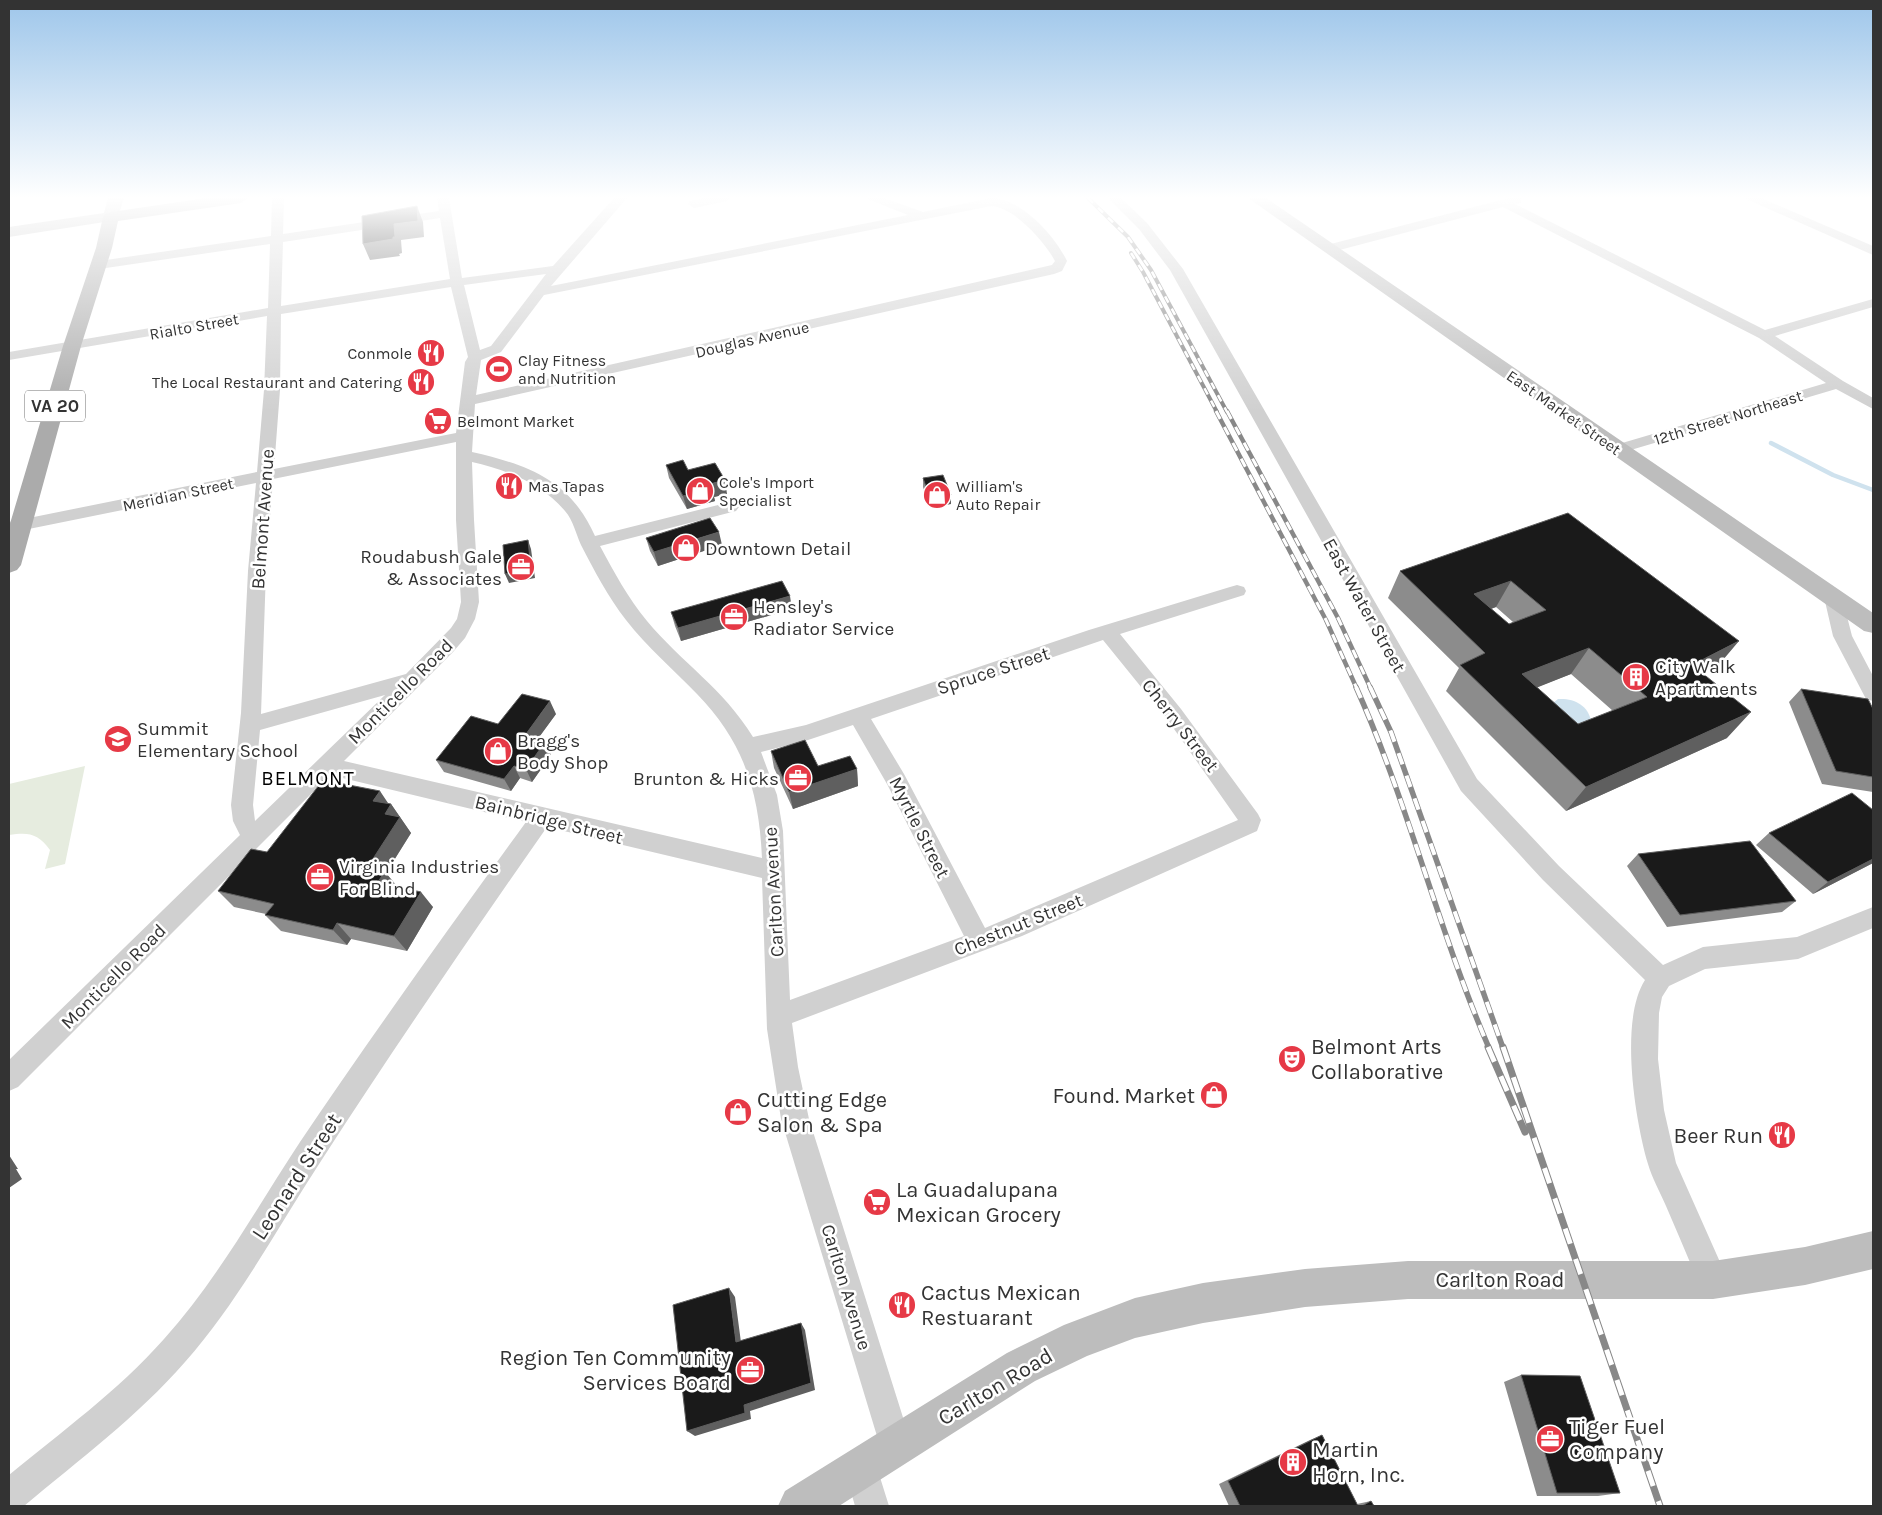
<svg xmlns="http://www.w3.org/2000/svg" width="1882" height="1515" font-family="Karla,sans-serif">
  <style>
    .green { fill: #e6ecdf }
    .water { fill: #cfe2ee }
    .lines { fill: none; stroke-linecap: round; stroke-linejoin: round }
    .stream { stroke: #cfe2ee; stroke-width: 4.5 }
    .minor { fill: #d0d0d0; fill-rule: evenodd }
    .secondary { fill: #bdbdbd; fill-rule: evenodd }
    .primary { fill: #ababab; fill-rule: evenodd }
    .rail-far3-casing { stroke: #888; stroke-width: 4 }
    .rail-far2-casing { stroke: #888; stroke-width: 4.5 }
    .rail-far1-casing { stroke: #888; stroke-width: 5.5 }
    .rail-casing { stroke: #888; stroke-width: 7 }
    .rail-far3 { stroke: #fff; stroke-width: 2.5; stroke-dasharray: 7; stroke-linecap: butt }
    .rail-far2 { stroke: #fff; stroke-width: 3; stroke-dasharray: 9; stroke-linecap: butt }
    .rail-far1 { stroke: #fff; stroke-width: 4; stroke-dasharray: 12; stroke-linecap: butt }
    .rail { stroke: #fff; stroke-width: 5; stroke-dasharray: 16; stroke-linecap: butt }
    .wall { fill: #8c8c8c; fill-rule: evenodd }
    .shaded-wall { fill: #5f5f5f }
    .building { fill: #1a1a1a; stroke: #5f5f5f; fill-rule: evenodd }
    .labels { text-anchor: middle; stroke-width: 5; stroke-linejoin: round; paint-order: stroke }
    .far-street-label { font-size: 16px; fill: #333; stroke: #fff }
    .far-poi-label { font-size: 16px; fill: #333; stroke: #fff; text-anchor: start }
    .shield { fill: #fff; stroke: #707070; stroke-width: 1 }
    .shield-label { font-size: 18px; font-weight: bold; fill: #333 }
    .street-label { font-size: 19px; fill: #333; stroke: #fff }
    .poi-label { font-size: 19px; fill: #333; stroke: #fff; text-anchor: start }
    .neighbourhood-label { font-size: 20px; letter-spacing: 1px; fill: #000; stroke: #fff }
    .near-poi-label { font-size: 22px; fill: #333; stroke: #fff; text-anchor: start }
    .near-street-label { font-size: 22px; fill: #333; stroke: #fff }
  </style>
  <rect width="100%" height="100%" fill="#fff"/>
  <path class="green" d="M85 766 65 864 45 869 50 850C38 833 28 832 9 835V784Z"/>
  <path class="water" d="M1558 699C1574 698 1588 705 1591 721L1582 726 1565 721 1553 703Z"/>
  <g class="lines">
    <path class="stream" d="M1771 443 1833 475 1873 490"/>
    <path class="minor" d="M272 198H284L283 234 439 211 437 198H449L462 278 553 266 614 198H627L551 286 908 215 865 198H884L923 212 991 198C1021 198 1055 236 1067 261L1062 271 1054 274 475 404 472 452C529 465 570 480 595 536L730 502 736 503 739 507 736 511 600 546C614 572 628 598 647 621 682 663 723 688 753 737L806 725 1089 630 1230 587 1237 585 1244 587 1246 591 1244 595 1120 634 1181 709 1258 814 1261 820 1257 831 1022 936 792 1023 798 1067 809 1119 912 1446 908 1458 896 1462 884 1458 880 1446 781 1119 767 1029 762 878 547 827C470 937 394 1048 321 1161 277 1228 239 1301 185 1362 138 1416 79 1460 24 1506H9V1475C61 1432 118 1391 164 1339 217 1280 256 1209 300 1142 373 1034 449 928 526 822L330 775 18 1087 9 1091V1060L240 835 233 821 231 805 241 713 248 571 256 483 9 533V522L257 472 264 390 267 316 9 360V352L268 308 270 244 99 269 92 265 99 261 271 236ZM991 206C1013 206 1045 242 1055 261L1052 265 476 395 481 360 501 352 544 295ZM440 218 450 279 281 306 283 242ZM546 274 491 346 480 350 464 285ZM451 287 468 357 465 362 456 433 274 469 280 390 281 314ZM456 442V520L461 602 457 619 451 628 406 674 261 714 266 571 273 479ZM472 462C506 470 542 483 565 511 573 520 576 534 581 545 594 570 608 597 626 620 647 647 673 669 697 694 744 742 759 792 762 858L344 761 453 652 465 638 475 619 479 602 474 520ZM1103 640 1167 719 1238 820 985 928 904 774 871 719ZM385 695 255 821 253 805 260 730ZM853 725 887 784 964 936 790 1000 783 831 777 795 761 752 808 740Z
      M703 198H729L727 201 694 208 688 204 690 201Z
      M1108 198H1121L1147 223 1183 269 1477 779 1559 866 1663 965 1703 947 1797 937 1873 907V928L1798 959 1705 969 1669 986 1662 997 1659 1013 1658 1059 1664 1110 1676 1163 1728 1280 1724 1291 1713 1295 1702 1291C1690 1262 1678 1234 1666 1206 1660 1192 1652 1178 1648 1164 1635 1120 1619 1020 1645 980L1543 880 1461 791 1170 270 1139 229Z
      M1509 198H1522L1521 203 1515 204 1765 330 1873 299V307L1775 336 1843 381 1873 398V409L1836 389 1624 452H1612L1610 449 1612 446 1826 383 1759 338 1503 207 1328 253 1322 249 1323 246Z
      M1744 198H1761L1873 246V255Z
      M1833 591 1840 593 1842 597 1852 636 1873 676V701L1866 699 1833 636 1824 597 1826 593Z
      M861 1450 873 1455 889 1506H855L844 1467 849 1455Z"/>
    <path class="secondary" d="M108 198H124L117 220 9 237V227L104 213Z
      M1248 198H1266L1873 613V633L1864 631Z
      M1873 1231V1269L1805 1285 1713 1299H1408L1305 1307 1203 1323 1135 1338 1087 1356 1035 1381 839 1506H778L785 1491 1007 1353 1064 1325 1135 1298 1203 1283 1305 1269 1408 1261H1713L1805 1247Z"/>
    <path class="primary" d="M206 198H248L241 203 118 221 112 248 81 346 21 565 17 570 9 573V527L63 346 96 248 103 217 105 214 111 212Z"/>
    <defs>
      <path id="rail-far3" d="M1088 198 1128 237 1151 270 1227 412
        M1131 253 1143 272 1217 412"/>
      <path id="rail-far2" d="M1216 411 1326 620 1357 689
        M1227 411 1338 618 1371 689"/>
      <path id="rail-far1" d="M1356 687C1409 805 1438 930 1489 1048
        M1370 687 1391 732 1503 1048"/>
      <path id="rail" d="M1488 1047 1525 1132
        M1503 1047 1660 1506"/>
    </defs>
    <use href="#rail-far3" class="rail-far3-casing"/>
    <use href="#rail-far2" class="rail-far2-casing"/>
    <use href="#rail-far1" class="rail-far1-casing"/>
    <use href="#rail" class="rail-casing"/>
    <use href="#rail-far3" class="rail-far3"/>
    <use href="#rail-far2" class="rail-far2"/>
    <use href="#rail-far1" class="rail-far1"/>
    <use href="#rail" class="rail"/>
  </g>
  <path class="wall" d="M666 465 688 470 727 494 714 497 715 501 687 509 669 478Z
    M923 478 951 504 930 507 923 487Z
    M1568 513 1717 667 1703 674 1727 738 1566 811 1446 691 1459 668 1388 598 1400 571ZM1496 607 1513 622 1509 624 1491 609ZM1571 674 1613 711 1578 724 1537 687Z
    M646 538 722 545 658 566 650 551Z
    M792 609 681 641 675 626 671 612Z
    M1801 689 1873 709V792L1822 784 1789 702Z
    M556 714 538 738 541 741 545 742 551 755 532 782 520 778 511 791 444 772 436 760 498 724Z
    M771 751 818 766 857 769 858 786 793 809 774 768Z
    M389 804H391L411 833 386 873 397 886 433 907 407 951 351 939 347 945 281 931 265 915 266 914 234 907 218 891 267 852Z
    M1873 810V863L1813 894 1756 845 1769 833Z
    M1638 854 1796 901 1782 912 1667 927 1627 866Z
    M1521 1375 1620 1493 1598 1496H1537L1504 1382Z
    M1322 1435 1357 1504 1371 1501 1374 1506H1229L1219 1484 1310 1440Z"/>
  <path class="shaded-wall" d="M417 206 423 222 424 237 401 240 402 253 399 254 400 256 370 260 363 244 394 224Z
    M725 480 727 494 714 497 715 501 687 509 683 496 710 484Z
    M951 495V504L930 507V498Z
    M719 532 722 545 658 566 654 552Z
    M528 540 531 549 535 578 509 583 505 574Z
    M1511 581 1496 607 1460 620 1474 594Z
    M790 596 792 609 681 641 678 628Z
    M1739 641 1717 667 1671 691 1692 665Z
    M1589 648 1571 674 1506 700 1522 674Z
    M550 701 556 714 532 747 526 734Z
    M1751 712 1727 738 1566 811 1586 787Z
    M540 739 543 745 545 742 551 755 532 782 526 769Z
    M514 766 520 778 511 791 504 779Z
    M857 769 858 786 793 809 789 792Z
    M380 791 390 806 391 804 411 833 386 873 397 887 390 898 367 868 373 801Z
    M1873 859V863L1813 894 1828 882Z
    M421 892 433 907 407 951 394 936Z
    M337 923 351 939 347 945 333 930Z
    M9 1155 18 1169H16L22 1179 9 1188Z
    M729 1288 735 1297 742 1350 736 1342Z
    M801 1323 805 1330 815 1390 750 1411 751 1419 695 1436 687 1431Z"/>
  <path class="building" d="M417 206 418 221 394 224 395 237H393V239L363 244 362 216Z
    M683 460 688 470 715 463 725 480 710 484 712 488 683 496 666 465Z
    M943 475 951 495 930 498 923 478Z
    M1568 513 1739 641 1692 665 1751 712 1586 787 1460 665 1485 653 1400 571ZM1511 581 1546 610 1509 624 1474 594ZM1589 648 1647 697 1578 724 1522 674Z
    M710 518 719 532 654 552 646 538Z
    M528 540 531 569 505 574 503 545Z
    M782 581 790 596 678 628 671 612Z
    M1801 689 1868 699 1873 709V777L1836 771Z
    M522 694 550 701 526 734 540 739 539 741 545 742 526 769 514 766 504 779 436 760 471 716 498 724Z
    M805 740 818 766 850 756 857 769 789 792 771 751Z
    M323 780 380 791 373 801 391 804 385 814 400 817 367 868 385 871 378 882 421 892 394 936 337 923 333 930 265 915 274 904 218 891 251 849 267 852Z
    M1852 793 1873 810V859L1828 882 1769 833Z
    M1750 841 1796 901 1680 915 1638 854Z
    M729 1288 736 1342 801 1323 811 1383 744 1405 745 1413 687 1431 673 1305Z
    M1521 1375 1580 1376 1620 1493H1557Z
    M1322 1435 1358 1506H1240L1228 1481Z
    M1371 1501 1374 1506H1362Z"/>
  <linearGradient id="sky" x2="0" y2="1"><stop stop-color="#9ec6ea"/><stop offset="0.48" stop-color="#fff"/><stop offset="1" stop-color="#fff" stop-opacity="0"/></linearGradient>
  <rect width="1882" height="411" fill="url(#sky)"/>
  <defs>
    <symbol id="restaurant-disc" viewBox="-11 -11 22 22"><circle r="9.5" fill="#e63946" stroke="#fff"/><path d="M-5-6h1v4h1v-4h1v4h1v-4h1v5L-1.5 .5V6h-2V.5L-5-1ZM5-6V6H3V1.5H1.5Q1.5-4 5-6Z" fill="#fff"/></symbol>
    <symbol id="stadium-disc" viewBox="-11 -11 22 22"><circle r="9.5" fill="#e63946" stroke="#fff"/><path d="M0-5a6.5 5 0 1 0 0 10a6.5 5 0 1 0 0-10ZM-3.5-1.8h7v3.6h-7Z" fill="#fff"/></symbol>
    <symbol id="supermarket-disc" viewBox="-11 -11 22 22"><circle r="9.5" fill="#e63946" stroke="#fff"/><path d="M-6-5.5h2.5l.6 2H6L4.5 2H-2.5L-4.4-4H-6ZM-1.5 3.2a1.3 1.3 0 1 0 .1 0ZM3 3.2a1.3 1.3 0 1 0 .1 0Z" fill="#fff"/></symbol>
    <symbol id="shop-disc" viewBox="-11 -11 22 22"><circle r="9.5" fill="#e63946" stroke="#fff"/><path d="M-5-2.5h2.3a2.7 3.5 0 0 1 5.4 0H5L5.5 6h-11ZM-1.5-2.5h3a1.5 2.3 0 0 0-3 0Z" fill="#fff"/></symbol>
    <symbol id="office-disc" viewBox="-11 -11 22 22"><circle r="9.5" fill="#e63946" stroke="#fff"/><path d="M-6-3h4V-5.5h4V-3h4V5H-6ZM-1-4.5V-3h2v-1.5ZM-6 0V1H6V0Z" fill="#fff"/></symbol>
    <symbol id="building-disc" viewBox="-11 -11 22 22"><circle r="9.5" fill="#e63946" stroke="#fff"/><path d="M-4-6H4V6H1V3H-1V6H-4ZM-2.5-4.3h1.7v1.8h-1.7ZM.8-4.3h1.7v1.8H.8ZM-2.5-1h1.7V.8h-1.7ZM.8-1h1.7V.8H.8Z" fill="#fff"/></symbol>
    <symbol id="school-disc" viewBox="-11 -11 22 22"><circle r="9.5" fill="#e63946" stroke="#fff"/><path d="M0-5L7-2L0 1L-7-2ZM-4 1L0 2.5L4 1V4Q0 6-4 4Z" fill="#fff"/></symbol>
    <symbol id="theatre-disc" viewBox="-11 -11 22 22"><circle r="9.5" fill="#e63946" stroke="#fff"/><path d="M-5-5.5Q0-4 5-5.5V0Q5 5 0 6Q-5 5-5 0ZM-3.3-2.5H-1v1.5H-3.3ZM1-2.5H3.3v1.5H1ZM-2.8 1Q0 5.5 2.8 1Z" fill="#fff"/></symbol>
  </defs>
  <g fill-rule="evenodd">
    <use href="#restaurant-disc" x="415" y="337" width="32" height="32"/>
    <use href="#stadium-disc" x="483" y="353" width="32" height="32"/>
    <use href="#restaurant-disc" x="405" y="366" width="32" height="32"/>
    <use href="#supermarket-disc" x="422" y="405" width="32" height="32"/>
    <use href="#restaurant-disc" x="493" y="470" width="32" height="32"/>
    <use href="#shop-disc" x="684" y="475" width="32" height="32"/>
    <use href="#shop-disc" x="921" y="479" width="32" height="32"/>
    <use href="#shop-disc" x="670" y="532" width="32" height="32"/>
    <use href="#office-disc" x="505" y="551" width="32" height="32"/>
    <use href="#office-disc" x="718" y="601" width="32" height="32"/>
    <use href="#building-disc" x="1620" y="661" width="32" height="32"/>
    <use href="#school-disc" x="102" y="723" width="32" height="32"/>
    <use href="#shop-disc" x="482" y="735" width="32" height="32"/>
    <use href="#office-disc" x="782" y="762" width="32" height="32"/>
    <use href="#office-disc" x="304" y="861" width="32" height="32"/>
    <use href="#theatre-disc" x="1276" y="1043" width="32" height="32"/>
    <use href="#shop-disc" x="1198" y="1079" width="32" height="32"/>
    <use href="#shop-disc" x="722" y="1096" width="32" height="32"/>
    <use href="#restaurant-disc" x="1766" y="1119" width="32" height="32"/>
    <use href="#supermarket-disc" x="861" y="1186" width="32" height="32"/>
    <use href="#restaurant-disc" x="886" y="1289" width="32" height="32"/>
    <use href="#office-disc" x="734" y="1354" width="32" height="32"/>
    <use href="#office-disc" x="1534" y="1423" width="32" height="32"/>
    <use href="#building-disc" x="1277" y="1446" width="32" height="32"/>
  </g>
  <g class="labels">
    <g class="far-street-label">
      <text transform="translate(194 326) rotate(-10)" y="6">Rialto Street</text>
      <text transform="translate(752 339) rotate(-13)" y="6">Douglas Avenue</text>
      <text transform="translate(1564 412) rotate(35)" y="6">East Market Street</text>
      <text transform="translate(1728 417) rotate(-17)" y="6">12th Street Northeast</text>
      <text transform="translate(178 494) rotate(-12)" y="6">Meridian Street</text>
    </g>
    <g class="far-poi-label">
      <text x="412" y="359" text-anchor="end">Conmole</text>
      <text x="518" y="366">Clay Fitness<tspan x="518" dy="18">and Nutrition</tspan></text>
      <text x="402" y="388" text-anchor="end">The Local Restaurant and Catering</text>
      <text x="457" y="427">Belmont Market</text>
      <text x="719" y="488">Cole's Import<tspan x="719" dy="18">Specialist</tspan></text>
      <text x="528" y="492">Mas Tapas</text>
      <text x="956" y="492">William's<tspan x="956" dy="18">Auto Repair</tspan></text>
    </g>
    <rect class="shield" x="25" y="390.5" width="60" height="31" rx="4"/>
    <g class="shield-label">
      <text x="55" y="412">VA 20</text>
    </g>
    <g class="street-label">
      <text transform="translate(262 519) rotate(-86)" y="7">Belmont Avenue</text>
      <text transform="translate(1365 605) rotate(61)" y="7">East Water Street</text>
      <text transform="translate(993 670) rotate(-18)" y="7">Spruce Street</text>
      <text transform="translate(400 691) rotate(-45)" y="7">Monticello Road</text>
      <text transform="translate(1181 725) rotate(52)" y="7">Cherry Street</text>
      <text transform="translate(549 819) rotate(14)" y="7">Bainbridge Street</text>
      <text transform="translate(920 827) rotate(63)" y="7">Myrtle Street</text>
      <text transform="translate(773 892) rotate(-93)" y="7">Carlton Avenue</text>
      <text transform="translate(1018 924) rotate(-22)" y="7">Chestnut Street</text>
      <text transform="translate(113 976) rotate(-45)" y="7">Monticello Road</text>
      <text transform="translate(847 1287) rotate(73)" y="7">Carlton Avenue</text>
    </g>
    <g class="poi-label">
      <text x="705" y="555">Downtown Detail</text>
      <text x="502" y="563" text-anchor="end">Roudabush Gale<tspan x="502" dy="22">&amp; Associates</tspan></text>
      <text x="753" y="613">Hensley's<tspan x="753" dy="22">Radiator Service</tspan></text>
      <text x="1655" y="673">City Walk<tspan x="1655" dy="22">Apartments</tspan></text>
      <text x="137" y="735">Summit<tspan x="137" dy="22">Elementary School</tspan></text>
      <text x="517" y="747">Bragg's<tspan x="517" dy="22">Body Shop</tspan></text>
      <text x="779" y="785" text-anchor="end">Brunton &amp; Hicks</text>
      <text x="339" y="873">Virginia Industries<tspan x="339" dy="22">For Blind</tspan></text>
    </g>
    <g class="neighbourhood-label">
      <text x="308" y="785">BELMONT</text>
    </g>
    <g class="near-poi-label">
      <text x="1311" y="1054">Belmont Arts<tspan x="1311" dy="25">Collaborative</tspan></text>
      <text x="1195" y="1103" text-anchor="end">Found. Market</text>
      <text x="757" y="1107">Cutting Edge<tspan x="757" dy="25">Salon &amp; Spa</tspan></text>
      <text x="1763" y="1143" text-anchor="end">Beer Run</text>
      <text x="896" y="1197">La Guadalupana<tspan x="896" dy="25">Mexican Grocery</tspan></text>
      <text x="921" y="1300">Cactus Mexican<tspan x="921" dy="25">Restuarant</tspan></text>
      <text x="731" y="1365" text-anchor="end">Region Ten Community<tspan x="731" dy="25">Services Board</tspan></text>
      <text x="1569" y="1434">Tiger Fuel<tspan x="1569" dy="25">Company</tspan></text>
      <text x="1312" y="1457">Martin<tspan x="1312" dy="25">Horn, Inc.</tspan></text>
    </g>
    <g class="near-street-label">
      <text transform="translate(296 1176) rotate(-57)" y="8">Leonard Street</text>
      <text x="1500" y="1287">Carlton Road</text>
      <text transform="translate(995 1386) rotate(-31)" y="8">Carlton Road</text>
    </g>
  </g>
  <rect width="1882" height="1515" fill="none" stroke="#333333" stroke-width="20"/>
</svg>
